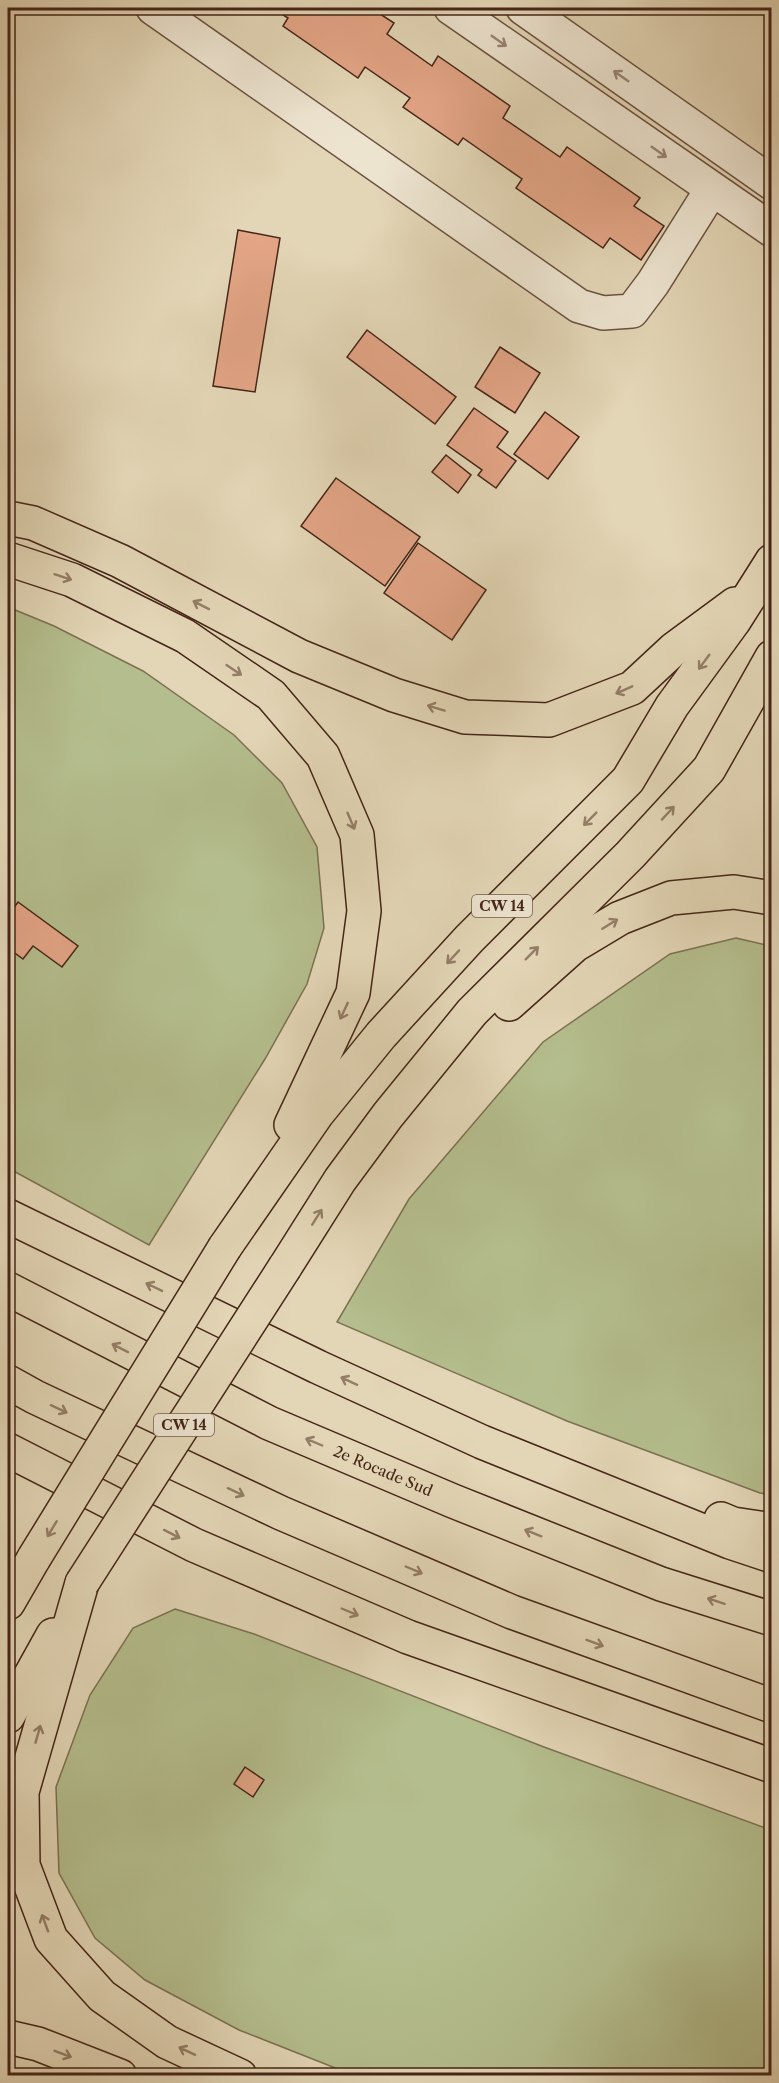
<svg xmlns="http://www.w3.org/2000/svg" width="779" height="2083" font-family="'Libre Caslon Text',serif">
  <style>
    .green { fill: #b4bd8d; stroke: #7c7152; stroke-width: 1.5 }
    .building { fill: #e3a586; stroke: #452518; stroke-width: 1.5 }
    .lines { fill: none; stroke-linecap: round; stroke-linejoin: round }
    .minor-casing { stroke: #6c5140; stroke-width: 36 }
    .highway-casing { stroke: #452518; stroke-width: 36 }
    .minor { stroke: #ede4d0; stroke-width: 33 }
    .highway { stroke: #e3d6b6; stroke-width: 33 }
    .highway-bridge-casing { stroke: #452518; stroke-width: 36; stroke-linecap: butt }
    .highway-bridge { stroke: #e3d6b6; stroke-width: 33 }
    .oneway { stroke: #998474 }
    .oneway2 { stroke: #947e67 }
    .labels { text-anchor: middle; stroke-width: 4.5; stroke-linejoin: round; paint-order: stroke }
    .shield { fill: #ede4d0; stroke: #775e4f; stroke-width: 1.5 }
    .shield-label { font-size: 14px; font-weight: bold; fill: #452518 }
    .street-label { font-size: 15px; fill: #452518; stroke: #ede4d0 }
  </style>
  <rect width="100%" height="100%" fill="#e3d6b6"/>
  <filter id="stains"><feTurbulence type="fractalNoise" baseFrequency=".00333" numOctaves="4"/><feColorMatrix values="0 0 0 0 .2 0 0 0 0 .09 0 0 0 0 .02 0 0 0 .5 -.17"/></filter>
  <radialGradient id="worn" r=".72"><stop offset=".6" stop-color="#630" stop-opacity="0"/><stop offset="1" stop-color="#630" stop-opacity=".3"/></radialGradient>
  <path class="green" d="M8 607 54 626 143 671 234 735 282 783 317 847 324 928 307 984 265 1059 149 1245 8 1168Z
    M736 938 771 946V1495L760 1493 567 1421 337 1322 409 1199 543 1042 670 954Z
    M175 1609 254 1634 544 1747 771 1830V2075H353L239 2030 145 1980 95 1938 59 1873 56 1787 90 1695 133 1628Z"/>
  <path class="building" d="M272 8H371L394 23 387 34 432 66 438 56 510 106 503 118 560 157 567 147 640 198 634 206 664 226 641 260 610 238 603 248 516 188 522 179 463 138 458 145 403 107 410 98 365 67 358 78 283 26 288 18Z
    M238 230 280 238 255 392 213 386Z
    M367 330 456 397 435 424 347 357Z
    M500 347 540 373 515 413 475 387Z
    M474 408 508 432 497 447 516 461 496 488 478 475 482 470 447 445Z
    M545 412 579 437 548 479 514 454Z
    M446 455 471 475 458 493 432 472Z
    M336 478 420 537 385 586 301 526Z
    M418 543 486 590 452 640 384 593Z
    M18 902 78 946 62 967 33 946 23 959 8 948V916Z
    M245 1767 264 1780 253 1797 234 1784Z"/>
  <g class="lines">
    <defs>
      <path id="minor" d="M153 8 579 306 603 313 632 311 653 283 712 189
        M451 8 772 230
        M523 8 772 183"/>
      <g id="highway">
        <path d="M8 518 33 523 120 561 299 656 394 695 465 717 549 720 632 688 674 649 735 604"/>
        <path d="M8 559 72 580 185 636 271 695 323 756 357 835 364 911 353 993 291 1125"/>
        <path d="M509 1004 575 945 620 918 671 898 734 892 772 898"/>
        <path d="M8 1216 318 1367 482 1442 730 1542 772 1556"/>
        <path d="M225 1247 317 1114 381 1035 469 939 628 780 672 706 734 621 772 561"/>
        <path d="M285 1267 340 1180 388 1115 472 1012 630 855 709 769 772 657"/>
        <path id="s1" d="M8 1289 269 1423 453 1501 661 1584 772 1619"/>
        <path d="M8 1382 35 1397 281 1513 512 1612 772 1706"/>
        <path d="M8 1450 194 1545 408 1637 772 1766"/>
        <path d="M721 1519 733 1524 772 1530"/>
        <path d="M82 1583 22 1792 23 1865 51 1939 102 1996 167 2042 240 2076"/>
        <path d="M8 1603 34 1558"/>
        <path d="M8 1716 53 1635"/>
        <path d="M8 2037 38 2044 120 2076"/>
      </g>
    </defs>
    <use href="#minor" class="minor-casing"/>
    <use href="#highway" class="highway-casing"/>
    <use href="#minor" class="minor"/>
    <use href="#highway" class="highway"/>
    <defs>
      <path id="highway-bridge" d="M34 1558 225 1247
        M82 1583 285 1267"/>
    </defs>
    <use href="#highway-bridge" class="highway-bridge-casing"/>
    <use href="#highway-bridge" class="highway-bridge"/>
  </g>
  <defs><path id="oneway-shaft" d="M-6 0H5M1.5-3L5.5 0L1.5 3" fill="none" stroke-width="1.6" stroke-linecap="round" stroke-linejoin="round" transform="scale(1.5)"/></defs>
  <g class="oneway">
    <use href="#oneway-shaft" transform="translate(499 41) rotate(35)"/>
    <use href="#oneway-shaft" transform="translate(621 76) rotate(-145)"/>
    <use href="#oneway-shaft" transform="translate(659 152) rotate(35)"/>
  </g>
  <g class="oneway2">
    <use href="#oneway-shaft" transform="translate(63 577) rotate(18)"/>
    <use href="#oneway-shaft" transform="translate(201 605) rotate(-153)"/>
    <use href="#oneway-shaft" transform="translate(704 662) rotate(126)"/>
    <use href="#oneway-shaft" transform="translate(234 670) rotate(34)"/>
    <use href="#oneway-shaft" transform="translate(624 690) rotate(156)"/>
    <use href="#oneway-shaft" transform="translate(436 708) rotate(-163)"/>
    <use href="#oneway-shaft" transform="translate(668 813) rotate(-47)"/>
    <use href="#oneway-shaft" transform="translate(590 819) rotate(135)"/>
    <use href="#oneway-shaft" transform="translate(351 821) rotate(67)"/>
    <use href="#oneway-shaft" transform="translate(610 924) rotate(-32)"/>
    <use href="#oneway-shaft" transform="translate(532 953) rotate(-45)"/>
    <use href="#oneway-shaft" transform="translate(453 957) rotate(133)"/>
    <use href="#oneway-shaft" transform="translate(344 1011) rotate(115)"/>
    <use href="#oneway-shaft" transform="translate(317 1217) rotate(-58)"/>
    <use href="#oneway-shaft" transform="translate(154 1287) rotate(-154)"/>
    <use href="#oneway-shaft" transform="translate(120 1348) rotate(-153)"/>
    <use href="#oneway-shaft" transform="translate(349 1381) rotate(-155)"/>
    <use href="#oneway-shaft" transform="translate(59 1409) rotate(25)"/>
    <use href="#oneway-shaft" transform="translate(314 1442) rotate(-157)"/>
    <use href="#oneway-shaft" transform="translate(236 1492) rotate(25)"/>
    <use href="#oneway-shaft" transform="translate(52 1529) rotate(121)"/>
    <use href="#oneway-shaft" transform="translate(533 1533) rotate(-158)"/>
    <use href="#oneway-shaft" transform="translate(172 1534) rotate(27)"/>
    <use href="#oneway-shaft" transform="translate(414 1570) rotate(23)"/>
    <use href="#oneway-shaft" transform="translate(716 1601) rotate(-162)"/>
    <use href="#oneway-shaft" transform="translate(350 1612) rotate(23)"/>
    <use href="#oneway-shaft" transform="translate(595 1643) rotate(20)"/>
    <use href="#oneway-shaft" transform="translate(38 1734) rotate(-74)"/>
    <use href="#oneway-shaft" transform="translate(45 1923) rotate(-110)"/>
    <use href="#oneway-shaft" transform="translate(187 2051) rotate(-155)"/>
    <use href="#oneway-shaft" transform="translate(63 2054) rotate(21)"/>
  </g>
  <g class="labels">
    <g class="shield">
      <rect x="472" y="895" width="60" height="22" rx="4.5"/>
      <rect x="154" y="1414" width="60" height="22" rx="4.5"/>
    </g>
    <g class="shield-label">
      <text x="502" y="911">CW 14</text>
      <text x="184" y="1430">CW 14</text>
    </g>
    <g class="street-label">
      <text dy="5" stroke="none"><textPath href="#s1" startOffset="417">2e Rocade Sud</textPath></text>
    </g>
  </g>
  <rect width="779" height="2083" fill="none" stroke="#e3d6b6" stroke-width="30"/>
  <rect x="9" y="9" width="761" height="2065" fill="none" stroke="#452518" stroke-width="3"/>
  <rect x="15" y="15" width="749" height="2053" fill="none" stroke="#452518" stroke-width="1.5"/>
  <rect width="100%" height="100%" filter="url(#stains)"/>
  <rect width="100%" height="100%" fill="url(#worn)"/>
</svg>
